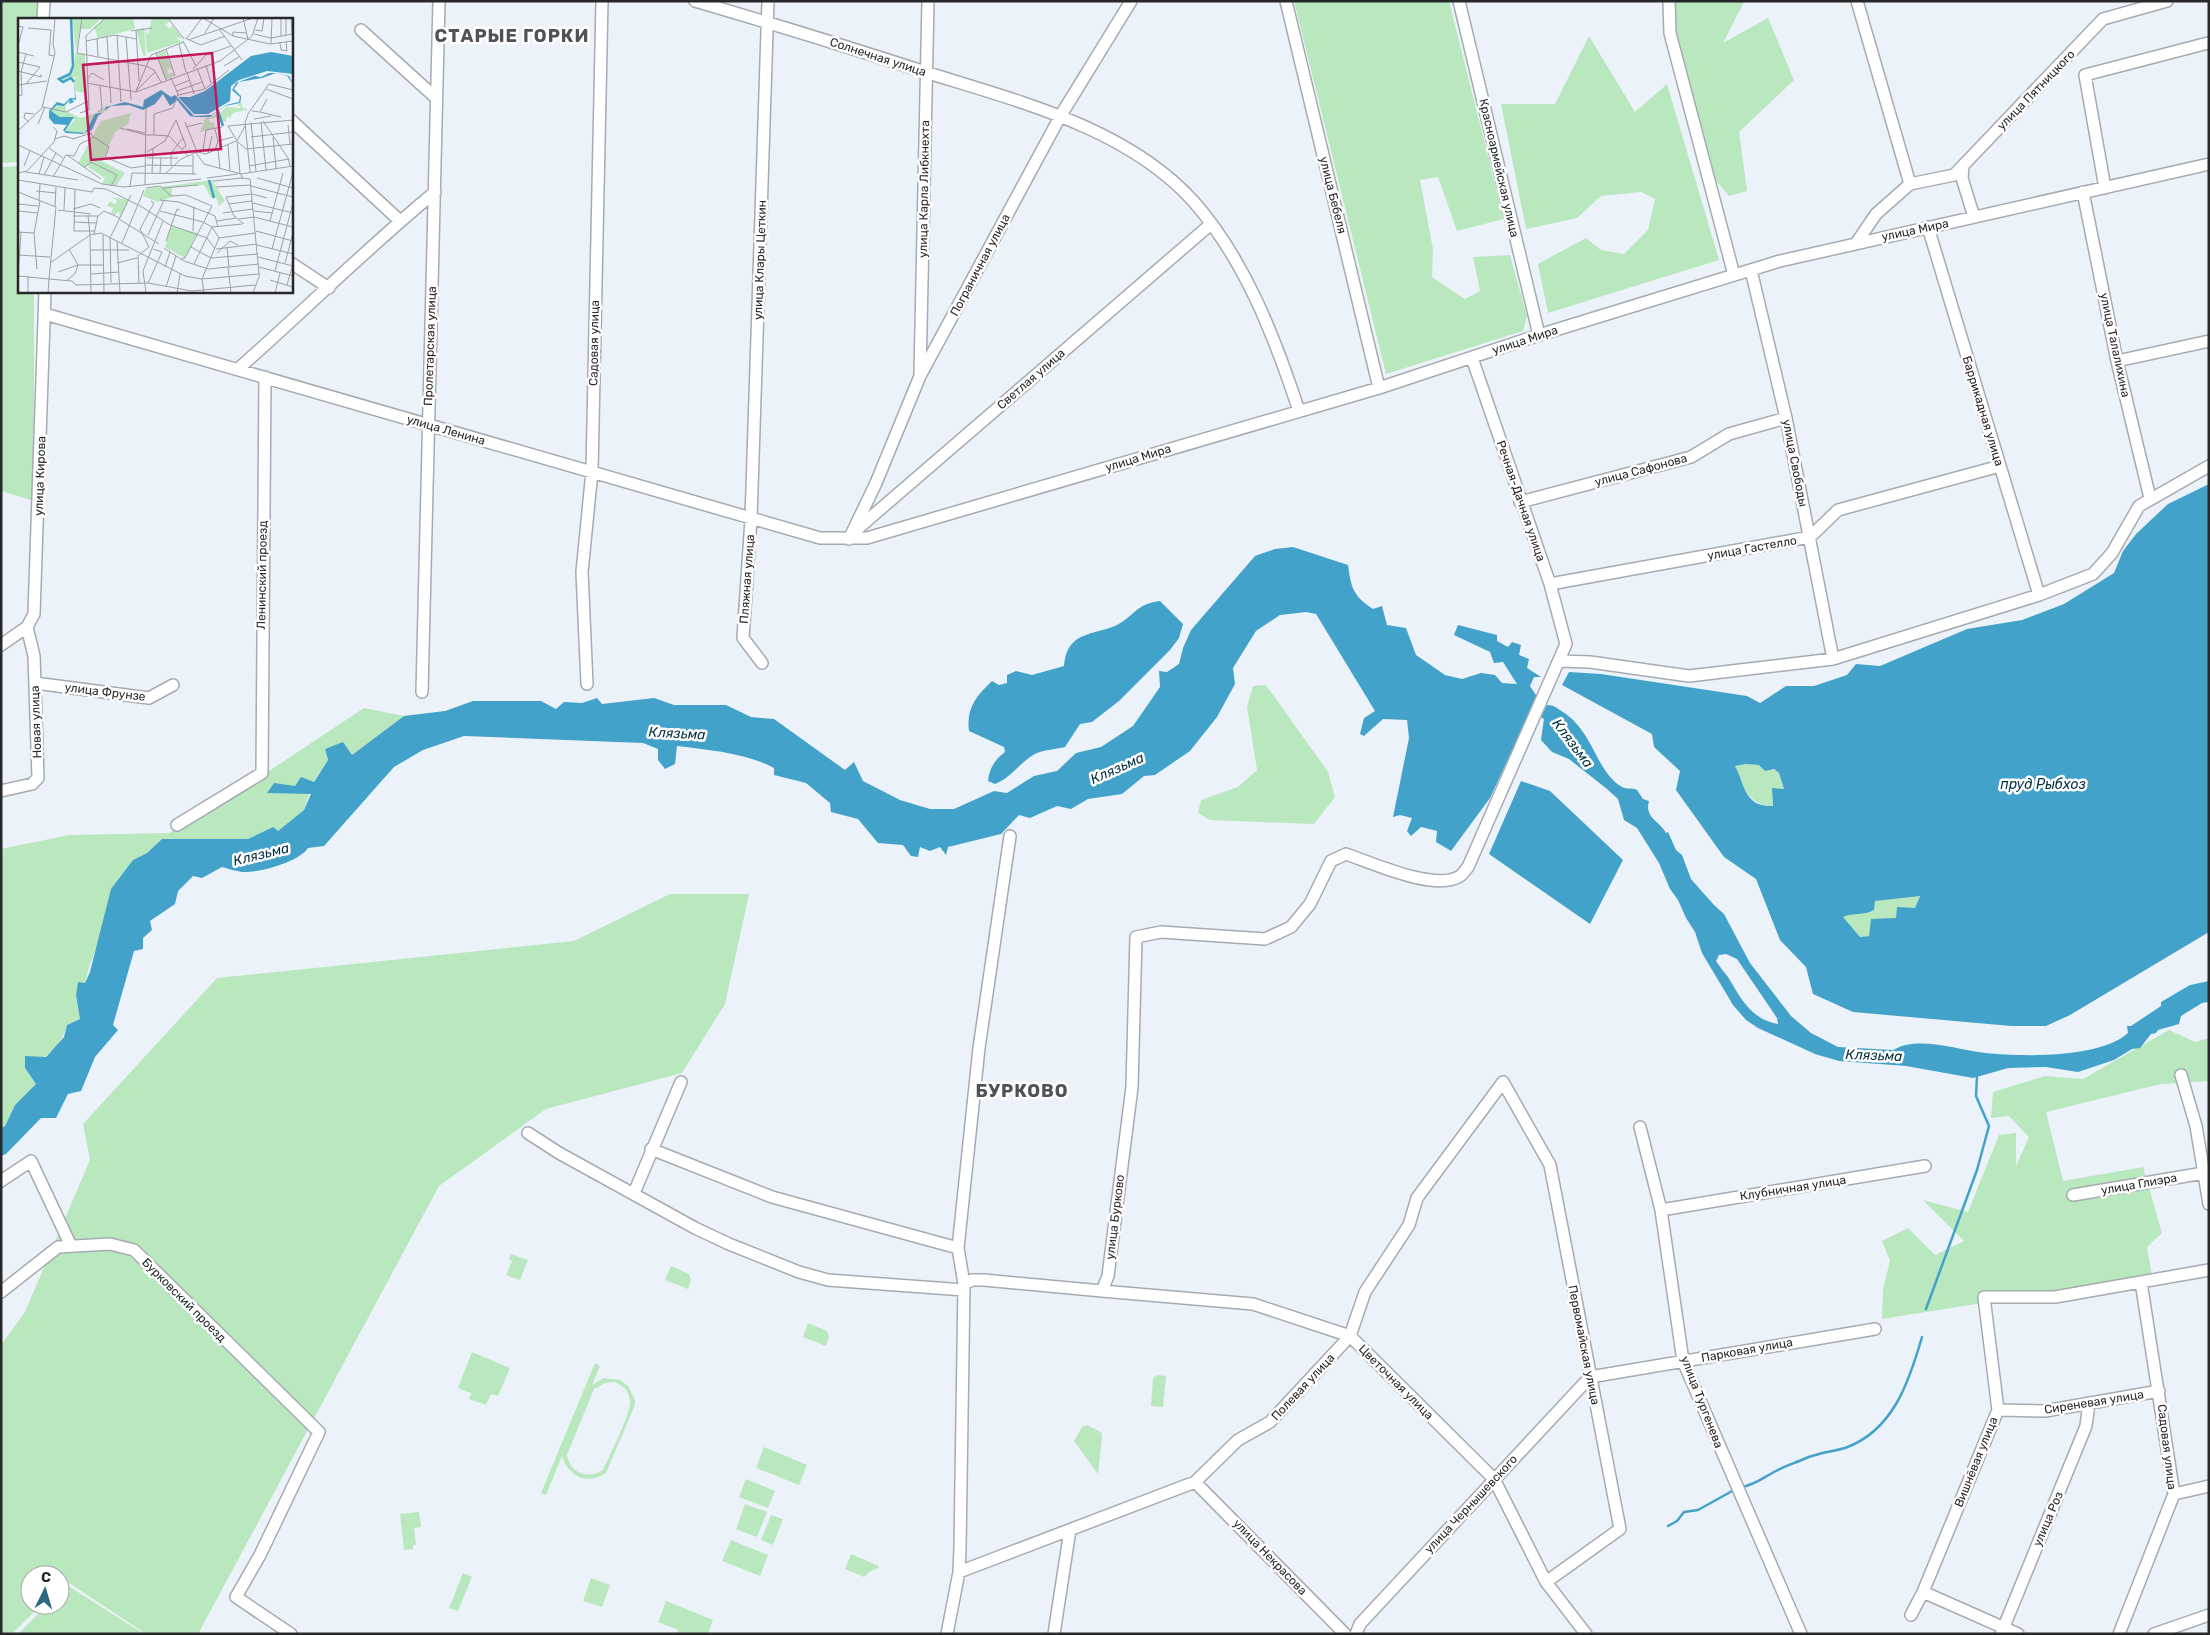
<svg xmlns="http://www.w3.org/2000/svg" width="2210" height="1635" font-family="Rubik,sans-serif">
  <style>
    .green { fill: #b9e8be; fill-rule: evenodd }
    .water { fill: #43a2c9; fill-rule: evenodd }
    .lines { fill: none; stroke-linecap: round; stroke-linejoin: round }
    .stream { stroke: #43a2c9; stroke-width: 2.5 }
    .minor-casing { stroke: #a6abb2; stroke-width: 14 }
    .minor { stroke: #fff; stroke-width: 11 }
    .labels { text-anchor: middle; stroke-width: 5; stroke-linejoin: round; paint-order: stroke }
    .street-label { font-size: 12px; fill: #26282a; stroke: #fff }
    .water-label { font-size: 14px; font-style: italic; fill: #043141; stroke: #fff }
    .district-label { font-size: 18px; font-weight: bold; letter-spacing: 1px; fill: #4e5359; stroke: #fff }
    .inset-river { fill: none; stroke: #43a2c9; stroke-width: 2.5 }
    .inset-road { fill: none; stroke: #9da1a6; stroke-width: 1 }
    .view { fill: #c2185b; fill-opacity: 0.15; stroke: #c2185b; stroke-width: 2.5 }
    .inset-edge { fill: none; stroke: #26282a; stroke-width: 2.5 }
  </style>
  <rect width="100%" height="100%" fill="#ecf2f9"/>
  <path class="green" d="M1 1H39L38 19H19V162L1 163Z
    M1294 1H1449L1504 219 1457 231 1438 177 1420 180 1433 249 1432 277 1465 299 1480 291 1473 257 1510 255 1527 316 1523 331 1386 374Z
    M1672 1H1743L1744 2 1723 43 1768 18 1794 80 1739 132 1747 191 1729 196 1716 181 1672 29Z
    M1589 36 1635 112 1667 84 1719 260 1548 313 1538 264 1586 238 1601 250 1624 254 1648 230 1655 199 1641 192 1601 196 1577 218 1526 229 1501 104H1555Z
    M19 166V291H34V501L1 491V167Z
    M1266 685 1328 772 1335 797 1314 824 1210 820 1198 813 1201 800 1238 787 1257 770 1247 707 1253 686Z
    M364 708 404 716 352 755 343 743 325 749 328 760 313 782 304 810 278 831 272 827 248 839H162L147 853 133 860 90 964 85 983 78 982 76 995 80 1019 67 1025C61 1047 45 1058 25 1068L36 1084 15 1105 5 1126 1 1128V849L69 835 169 833 269 771Z
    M1746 764 1759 765 1765 771 1773 769 1779 773 1784 789 1772 795 1773 806C1749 806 1741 786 1735 766Z
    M670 894H749L725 1004 682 1073 546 1109 439 1186 198 1634H146L66 1581 60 1587V1575H30V1605H41L12 1634H1V1345L25 1312 90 1160 83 1124 217 978 574 941Z
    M1920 895 1915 908 1869 936 1860 937 1842 917 1852 913H1868L1875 901Z
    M2169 1030 2195 1042 2209 1038V1081L2161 1084 2046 1112 2063 1181 2143 1167 2162 1233 2147 1247 2152 1276 1882 1319 1883 1289 1890 1261 1882 1241 1908 1228 1935 1255 1964 1241 1923 1200 1968 1212 1999 1135 2016 1133V1166L2029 1137 2009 1116 1991 1118 1993 1092 2045 1076 2083 1079Z
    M511 1254 528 1260 520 1280 506 1275 512 1261 509 1259Z
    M671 1266 689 1274 691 1280 688 1289 665 1280Z
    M808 1323 827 1331 829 1337 826 1346 803 1337Z
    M472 1352 510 1368 498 1396 491 1394 486 1405 469 1399 471 1393 458 1388Z
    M595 1363 600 1366 592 1385 604 1378 620 1380 628 1386 635 1400V1405L606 1473C587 1486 568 1476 562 1456L546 1495 541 1493ZM614 1382C623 1385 630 1392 630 1401 631 1414 609 1456 603 1470 588 1480 570 1473 567 1455L594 1389 605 1383Z
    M1158 1375 1166 1376 1163 1407 1151 1406 1153 1378Z
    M1087 1425 1101 1432 1102 1437 1098 1474 1074 1441 1082 1427Z
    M764 1447 807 1465 799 1485 756 1468Z
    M746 1479 775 1491 768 1508 739 1497Z
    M745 1504 767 1512 757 1537 736 1529Z
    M419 1512 421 1527 414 1528 416 1545H413V1549L404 1550 400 1514Z
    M771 1515 783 1519 773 1545 761 1540Z
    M731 1540 768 1555 760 1576 722 1561Z
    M851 1554 879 1566 878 1568 869 1572 864 1577 845 1569Z
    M463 1573 472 1577 458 1611 449 1608Z
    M591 1578 610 1585 602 1607 583 1601Z
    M67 1585 144 1634H18L47 1605H60V1592Z
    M666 1601 713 1620 708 1634H677L678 1630 658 1622Z"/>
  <path class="water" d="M2209 484V932L2070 1015 2046 1026H2011L1853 1012 1813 994 1806 967 1780 940 1756 879 1724 857 1676 790 1680 771 1654 747 1652 734 1562 685 1569 672 1601 674 1747 696 1760 703 1786 686H1814L1847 675 1856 664 1880 666 1967 629 2022 620 2064 604 2114 573 2123 551 2136 534 2168 504ZM1746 764 1759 765 1765 771 1774 769 1779 773 1784 789 1772 788 1773 806C1744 807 1745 785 1735 766ZM1920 896 1915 908 1897 907 1896 918 1871 919 1869 936 1860 937 1843 917C1853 912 1864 916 1874 910L1875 901Z
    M1293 547 1348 565C1351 587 1353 596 1373 609L1382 606 1387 625 1406 628 1416 655 1445 675 1462 679 1481 673 1495 675 1502 683 1517 684 1503 662 1494 663 1490 652 1454 635 1458 625 1497 635V641L1508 647 1512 642 1521 645 1519 655 1529 659 1527 668 1541 677H1534L1530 686 1540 701 1529 714 1490 798 1451 851 1436 842 1437 831 1421 827 1411 836 1407 831 1412 818 1400 815 1393 817 1409 738 1407 720 1383 719 1364 736 1360 734 1364 718 1375 711 1316 614 1306 612 1280 615 1256 631 1233 668 1235 684 1217 717 1190 751 1155 775 1144 776 1122 794 1088 799 1071 809 1057 806 1030 818 1019 815 1001 834 948 847 946 855 940 847 930 851 920 847 918 857 911 856 903 845 878 843 858 819 831 812 830 803 806 783 774 775V768C746 753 709 750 677 746L675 764 665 769 658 760V749L643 743 464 736 423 750 394 767 324 846 308 848C299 862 259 873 242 872 236 871 229 869 222 867L202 878 193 876 178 891 175 904 150 921 152 930 143 938V949L134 951 113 1025 118 1030 95 1057 81 1091 68 1094 56 1118H41L6 1154 1 1156V1128L5 1126 15 1105 36 1084 25 1068V1056L46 1057 64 1037 67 1025 80 1019 76 995 78 982 85 983 90 972 111 889 133 860 147 853 162 839H248L273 827 278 831 304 810 311 794 267 793 274 783 295 786 301 777 314 782 328 760 325 749 343 742 352 755 404 716 445 711 473 701H541L556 709 564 702 582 703 597 698 602 704 654 698 674 705H726L751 717 774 719 845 770 854 762 863 781 900 800 930 809H954L994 791 1007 793 1034 776 1057 771 1076 753 1101 747 1133 726 1160 687 1159 671 1167 672 1179 664 1183 648 1191 630 1255 556 1275 549Z
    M1160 601 1183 624 1179 638 1170 650 1119 701 1092 722 1080 724 1065 747C1056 749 1045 750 1037 753 1020 761 1012 778 995 784L988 781C989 769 995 759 1005 752L1004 747 969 731C966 709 976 696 992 681L999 685 1007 683V675L1016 671 1032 675 1064 666C1065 656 1067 647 1076 640 1087 632 1105 631 1117 625 1134 616 1136 604 1160 601Z
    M1547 705C1555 705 1556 708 1563 712 1594 732 1596 772 1622 787 1627 790 1632 787 1637 790L1643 799 1649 801C1644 818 1660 821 1666 833L1668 832 1676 850 1682 855 1691 879 1714 905 1724 914 1750 963 1791 1016 1811 1033 1838 1047 1893 1050C1918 1035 1958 1050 1986 1053 2022 1057 2101 1058 2128 1033L2127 1026H2131L2161 1006V1002L2190 985 2209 981V1002L2202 1003 2181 1016 2179 1024 2158 1030 2156 1033 2151 1034 2140 1048 2132 1049 2114 1060 2078 1072 2046 1067 2008 1068 1973 1078 1906 1066 1839 1061 1815 1054 1758 1028 1746 1020 1733 1005 1702 953 1695 932 1686 918 1678 900 1670 889 1659 863 1637 828 1624 820 1618 799 1607 789 1569 759 1552 752 1541 740 1544 719 1541 717ZM1726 954 1737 959 1777 1018 1778 1024C1750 1019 1741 998 1728 977 1724 972 1720 967 1716 961L1719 955Z
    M1521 781 1550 791 1623 860 1590 924 1489 854Z"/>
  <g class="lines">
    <path class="stream" d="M1926 1309 1977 1170 1989 1126 1976 1096 1977 1076
      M1742 1487C1755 1485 1764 1477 1776 1471 1785 1466 1795 1463 1804 1459 1817 1453 1831 1452 1845 1448 1893 1431 1909 1382 1922 1337
      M1668 1526 1677 1521 1684 1512 1698 1510 1734 1490"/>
    <defs>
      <path id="minor" d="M695 1C770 23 845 46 919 70 1013 100 1126 126 1194 202 1245 260 1275 338 1299 411
        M1286 1 1379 388
        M1459 1 1539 335
        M1669 1 1670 33 1734 275
        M1857 1 1910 184
        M43 19 44 1
        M361 30 436 98
        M291 120 400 221
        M1963 166 1962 178 1974 217
        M2105 188 2085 75 2208 43
        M2083 192 2117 361 2150 498
        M1928 227 2039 595
        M1857 242 1876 214 1910 184 1954 175 2103 19 2167 1
        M291 263 329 288
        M1751 270 1786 418 1833 659
        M45 314 820 538H867L1379 388 1539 335 1780 261 2209 164
        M2117 361 2209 341
        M238 369C304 311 367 248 435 192
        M920 374 928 1
        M1520 502 1691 457 1729 434 1786 418
        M855 531 1211 224
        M849 539 876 483 920 376 1061 115 1131 1
        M1550 584 1810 537 1838 510 2000 466
        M1 645 27 627 34 614 45 291
        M1560 661 1590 662 1689 676 1833 659 2039 595 2093 574 2112 553 2139 506 2209 466
        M762 663 743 638 751 519 768 1
        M35 683 149 698 173 685
        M587 684 582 572 592 471 602 1
        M422 692 439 1
        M1 791 32 784 38 778 34 656 27 627
        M177 825 262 773 265 377
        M2181 1075 2196 1126 2209 1204
        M1640 1127 1661 1210 1683 1361 1801 1634
        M528 1133 559 1153 695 1228 729 1244 799 1272 828 1280 964 1290
        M651 1149 772 1197 958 1248
        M1 1181 31 1161 71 1246
        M634 1193 681 1082
        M2073 1195 2204 1173
        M1661 1210 1925 1166
        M964 1284 972 1280H984L1102 1291 1108 1276 1132 1087 1136 937 1161 932 1265 939 1291 927 1310 904 1331 861 1346 854C1372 863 1436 892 1460 876 1463 874 1466 869 1468 867L1566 644 1550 584 1472 358
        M1102 1291 1253 1304 1350 1336 1494 1479 1546 1582 1586 1634
        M1 1292 58 1247 110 1244 134 1250 319 1432 260 1555 236 1597 291 1634
        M1590 1377 1875 1329
        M1998 1410 2045 1411 2159 1391
        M1195 1482 1345 1634
        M2174 1494 2209 1486
        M959 1572 1195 1482 1238 1440 1270 1422 1350 1336 1365 1292 1409 1225 1417 1198 1503 1082 1550 1165 1620 1529 1546 1582
        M1923 1592 2018 1634
        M1911 1615 1923 1592 1998 1410 1984 1297H2055L2209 1270
        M947 1634 959 1572 960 1548 964 1284 958 1248 979 1048 1010 836
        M1054 1634 1070 1530
        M1356 1634 1360 1624 1590 1377
        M2001 1634 2086 1426 2089 1403
        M2119 1634 2174 1494 2141 1282
        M2154 1634 2209 1615"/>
    </defs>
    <use href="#minor" class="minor-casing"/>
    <use href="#minor" class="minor"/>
  </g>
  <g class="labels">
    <g class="street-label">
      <text transform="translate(878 57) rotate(18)" y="4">Солнечная улица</text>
      <text transform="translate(2036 90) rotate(-46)" y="4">улица Пятницкого</text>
      <text transform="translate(1499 168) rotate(77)" y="4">Красноармейская улица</text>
      <text transform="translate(924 189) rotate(-89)" y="4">улица Карла Либкнехта</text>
      <text transform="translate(1333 195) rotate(76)" y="4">улица Бебеля</text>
      <text transform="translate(1915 230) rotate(-12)" y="4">улица Мира</text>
      <text transform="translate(760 260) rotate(-88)" y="4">улица Клары Цеткин</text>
      <text transform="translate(980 265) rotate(-62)" y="4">Пограничная улица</text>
      <text transform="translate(1525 340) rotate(-18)" y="4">улица Мира</text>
      <text transform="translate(594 343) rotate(-89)" y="4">Садовая улица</text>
      <text transform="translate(2115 345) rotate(78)" y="4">улица Талалихина</text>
      <text transform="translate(430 346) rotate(-88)" y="4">Пролетарская улица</text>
      <text transform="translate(1031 379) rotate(-41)" y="4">Светлая улица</text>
      <text transform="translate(1983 411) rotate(73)" y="4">Баррикадная улица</text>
      <text transform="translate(446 430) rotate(16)" y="4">улица Ленина</text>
      <text transform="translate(1138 458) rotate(-17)" y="4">улица Мира</text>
      <text transform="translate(1795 463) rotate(79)" y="4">улица Свободы</text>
      <text transform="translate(1641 470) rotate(-15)" y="4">улица Сафонова</text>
      <text transform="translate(40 476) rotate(-88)" y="4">улица Кирова</text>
      <text transform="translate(1521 501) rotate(71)" y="4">Речная-Дачная улица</text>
      <text transform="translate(1752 548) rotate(-10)" y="4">улица Гастелло</text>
      <text transform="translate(262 575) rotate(-89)" y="4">Ленинский проезд</text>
      <text transform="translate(747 579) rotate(-86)" y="4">Пляжная улица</text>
      <text transform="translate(105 692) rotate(7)" y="4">улица Фрунзе</text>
      <text transform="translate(36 722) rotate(-92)" y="4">Новая улица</text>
      <text transform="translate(2139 1184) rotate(-10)" y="4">улица Глиэра</text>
      <text transform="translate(1793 1188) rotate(-9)" y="4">Клубничная улица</text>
      <text transform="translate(1115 1217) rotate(-83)" y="4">улица Бурково</text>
      <text transform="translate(184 1300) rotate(45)" y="4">Бурковский проезд</text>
      <text transform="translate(1584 1345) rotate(79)" y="4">Первомайская улица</text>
      <text transform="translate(1747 1350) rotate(-10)" y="4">Парковая улица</text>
      <text transform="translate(1396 1382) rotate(45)" y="4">Цветочная улица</text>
      <text transform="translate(1303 1387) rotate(-47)" y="4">Полевая улица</text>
      <text transform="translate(1702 1402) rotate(69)" y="4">улица Тургенева</text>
      <text transform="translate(2094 1402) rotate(-9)" y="4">Сиреневая улица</text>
      <text transform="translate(2167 1447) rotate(83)" y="4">Садовая улица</text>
      <text transform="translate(1976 1462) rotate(-68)" y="4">Вишнёвая улица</text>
      <text transform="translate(1471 1504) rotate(-47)" y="4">улица Чернышевского</text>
      <text transform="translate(2048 1519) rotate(-67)" y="4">улица Роз</text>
      <text transform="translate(1270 1557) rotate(46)" y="4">улица Некрасова</text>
    </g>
    <g class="water-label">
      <text transform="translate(677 733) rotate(3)" y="5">Клязьма</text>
      <text transform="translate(1573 743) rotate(53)" y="5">Клязьма</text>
      <text transform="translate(1117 768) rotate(-24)" y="5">Клязьма</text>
      <text x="2043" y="789">пруд Рыбхоз</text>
      <text transform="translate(261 854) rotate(-14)" y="5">Клязьма</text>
      <text transform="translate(1874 1055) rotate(2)" y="5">Клязьма</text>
    </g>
    <g class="district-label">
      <text x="512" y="42">СТАРЫЕ ГОРКИ</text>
      <text x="1022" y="1097">БУРКОВО</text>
    </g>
  </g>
  <g transform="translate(18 18)">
    <rect width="275" height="275" fill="#ecf2f9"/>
    <path d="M54 0H79L81 3 72 11H62L58 33ZM88 0H115L117 11 80 20 76 9ZM134 0H149L152 3 147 7 152 11 154 7 165 21 156 18 164 24 129 35 127 11 130 17ZM126 10 127 23 128 38 125 37 118 12ZM147 32 154 52 149 50 150 56 155 54 156 58 148 62 139 35ZM58 35 67 37 69 76 58 73 56 61 60 58 45 63 43 60 54 55ZM223 84 225 91 228 90 229 92V96L228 92 215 95 212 100 209 98 208 104 205 103 206 108 200 104 201 99 191 101 192 105 196 104 197 110 182 114 187 100 202 95 208 89 222 90 223 88H219ZM90 86 85 94 77 96 67 115 47 113 57 101 42 99 33 93 40 87H48V93L62 100 79 95ZM113 95 110 106 97 114 84 143 107 155 98 168 84 166 87 160 70 149 71 146 66 150 60 145 83 103ZM194 162 207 183 201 188 198 179 194 181 186 167 154 169V179L140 184 125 178 128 171ZM93 179 110 182 102 199 101 193 97 197 93 195 95 190 89 188 92 183 100 189 97 187 99 182ZM153 208 179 215 167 240 147 229Z" fill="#b9e8be"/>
    <path d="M253 34 275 38V56L249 53 221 62 213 68 212 83 190 96H176L160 79H172L187 73 233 38ZM251 55H258L271 58 275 66 269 58 258 55 244 60 221 64 216 71 223 78V81L222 85 207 88 192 99H178L172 98 159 82 152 88 145 76 137 86 125 92 111 87 93 88 80 98 74 112 65 116 48 115 45 112 49 107 36 106 31 100V93L39 84 46 86 52 80H57L56 61 58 82 54 81 56 84 51 86 52 82 46 88 39 87 33 93 42 99H56L47 113 67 115 77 96 86 94 88 89 107 84 125 89 126 82 143 72 153 79 157 77 176 98 194 97 208 87 221 84 222 79 214 72 218 65 236 58 243 59Z" fill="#43a2c9"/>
    <path class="inset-river" d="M53 0 55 48 52 56 41 61 45 64 53 60 56 64M200 93 205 108M191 162 196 180"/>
    <path class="inset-road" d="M64 0 59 35 128 48 136 52 143 64M150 0 166 21M185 0 215 18 252 26 275 23M225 0 230 21M268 0V17M273 0 274 16M0 8 5 9 0 28M10 10 33 12M201 11 224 42M33 12 31 37 36 38M118 12 121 63M237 12 244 13 246 0M113 13 134 10M187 15 196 0M236 16 253 20 275 16M99 17 103 84M215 18V14L228 15M263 18V0M89 19 93 85M108 19 113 82M167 20 183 27 207 18M169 20 184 0M79 21 80 38M170 22 235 0M68 23 97 17 118 21M165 23 178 48M262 25 263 32 269 33 268 24M161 26 168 54M253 26 254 0M148 31 157 58M0 34 16 38M138 35 148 62M0 44 22 49 8 66M188 47 193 65M206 48 221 39M179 50 187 71M175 51 188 37 213 28M0 53 23 59V56M169 54 176 76M69 61 74 55 86 62M69 65 118 74 202 43 234 18 240 0M0 67 29 63M157 68 172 62M248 71 275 81M118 73 133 37 166 24M118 73 137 54M159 73 184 64M160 77 187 71 211 52M0 78 4 77 3 54 8 36M25 89 48 94 70 83M234 93 242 94 249 81M80 94 84 91 82 67M242 94 263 99M62 95 71 92 68 18 87 0M230 96 251 66 275 72M230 96 227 105 232 154M236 101 253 98M245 103 270 140 272 148M11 104 6 100 7 95 16 96M167 104 179 134M233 104 238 153M243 104 248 152M20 106 27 89M270 107 272 126M168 109 184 105M102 110 128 117M109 111 127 115M197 111 200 123 197 132M0 113 24 90 37 35 35 26 37 0M128 117H136V96L155 90 160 76 153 60M136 117 151 118 170 138M233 119 275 114M255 119 258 150M37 121 46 118 56 121M55 121 73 115 75 119M200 123 215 119M219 123 210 108 275 102M220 124 228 131 275 126M0 127 84 166 106 169 183 161M210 127 212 153M31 130 45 140M200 131 202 151M185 132 188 112 204 109M129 134 147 123 158 102 168 128 164 131M178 135 186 146 223 156M190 135 194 118M49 137 83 161M175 137V156M129 140H160M127 147 175 148M153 147V135L165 120M6 148 12 133M231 148 271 141M66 150 73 144 99 157 93 168M8 154 60 162M0 155 9 153 36 124 39 113 35 109M134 155 135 131M142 155 143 140M148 155 163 141 179 134 188 136 218 123M21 156 26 139M222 156 219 123 227 108M26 157 38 135M35 159 48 137 56 138 62 126 76 119 91 129 87 139 113 150 127 148M189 160 220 156M239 160 275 170M0 162 74 174 76 170 88 171 120 187M195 163 224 160M127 167 128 90M112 168 114 155 178 156M233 168 275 179M198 169 233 167M128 170 142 168 153 178 168 177 194 188 167 240 163 241M145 170 180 167M18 173 38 175M0 174 38 189M21 182 22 166M142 182 161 184 190 195 197 198 200 209M235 185 275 195M0 186 20 188M211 186 234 183M121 187 152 207 189 220 197 231M37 188 38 169M55 191 73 186 82 190M40 192 73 196M46 192 47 170M0 193 19 195M142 193 185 204 194 209 201 220M236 193 255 195M205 195 235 191M70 197 72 217M55 198H80M236 199 275 209M101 201 141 226M221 201 236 199M199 203 218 200M252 203 265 155M56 204 78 205M226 206 216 198 208 179 234 176 249 180M122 211 136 185 133 183M56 213 57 171M56 213H76M175 213 176 189M238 213 275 223M0 214 16 215M76 216 80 198 86 193 102 200M85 216 86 275M130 217 146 182M72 218 73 275M92 218 93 265M93 218 113 177M201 220 237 215M99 223 102 275M148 223 159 191 162 192M104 225 126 172M239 227 275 236M173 229 193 240 240 236M209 229 211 249 241 246M146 230 166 243 190 251 210 249 213 275M198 231 239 226M254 231 275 154M73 232H111M199 235 212 223 220 227M0 237 32 239M120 237 121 266M121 237 131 229 122 211M240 239 275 248M32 245 72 217 83 215 167 258 184 261 241 256 232 161 224 160 223 156 275 148M99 245 119 240M267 245 275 215M176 246 194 209 224 206M147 249 152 234M241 249 275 258M19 251 16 215 22 183M257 253 275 185M40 254 60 247H85M73 256 101 254M0 257 3 214M0 258 31 261 38 189M10 258V275M49 262 57 256 60 247 51 231M252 262 275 269M130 265 144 234 135 231M58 267 130 265 174 273 237 267M269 267 275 246M148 269 158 238M30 275 31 261 54 263 58 267M128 275 125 253 145 203M159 275 162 256M186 275 184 261 201 220M235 275 242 256M257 275 262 255"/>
    <path class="view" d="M194 35 203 131 73 142 65 47Z"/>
    <rect width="275" height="275" class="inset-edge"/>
  </g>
  <rect width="2210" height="1635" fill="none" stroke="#26282a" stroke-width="5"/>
  <g transform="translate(45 1590) rotate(5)"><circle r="24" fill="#ffffff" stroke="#a8a9aa"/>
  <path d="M0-4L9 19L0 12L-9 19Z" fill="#2c6a80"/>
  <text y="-8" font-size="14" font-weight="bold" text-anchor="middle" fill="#26282a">С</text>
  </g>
</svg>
